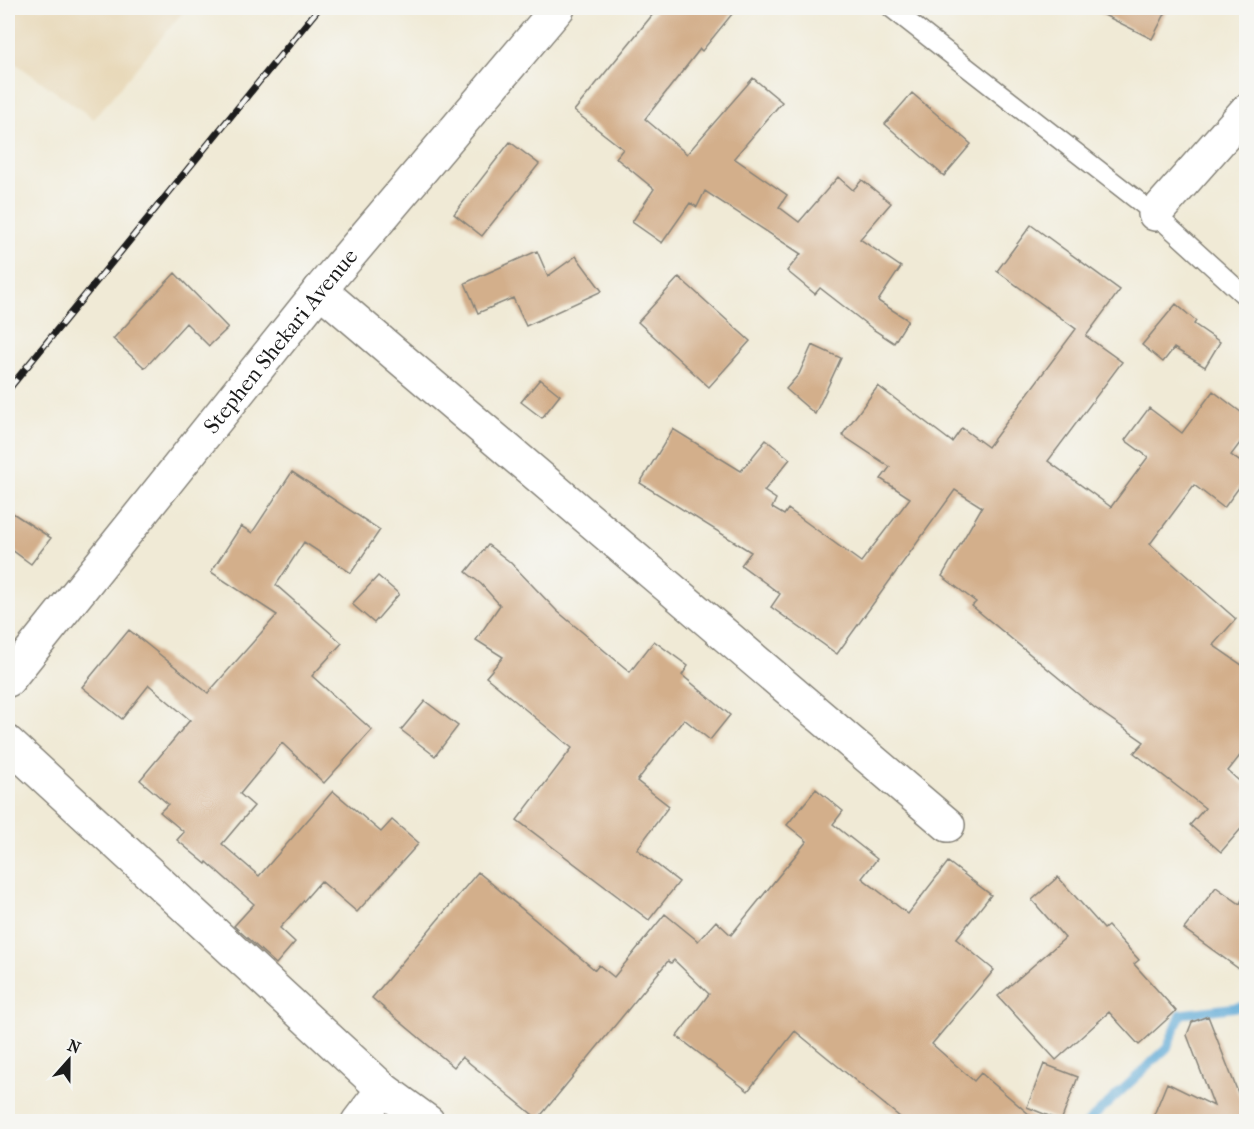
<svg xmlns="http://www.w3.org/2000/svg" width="1254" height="1129" font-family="'IM FELL French Canon',serif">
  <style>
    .built { fill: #e8d9ba }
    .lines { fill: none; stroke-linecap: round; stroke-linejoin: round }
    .stream { stroke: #5da9d6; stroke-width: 9 }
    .building { fill: #d3af8b }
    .lane-casing { stroke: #868379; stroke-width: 21 }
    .street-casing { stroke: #868379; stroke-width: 36 }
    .lane { stroke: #fff; stroke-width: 18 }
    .street { stroke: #fff; stroke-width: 33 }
    .rail-casing { stroke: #1c1c1c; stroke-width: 7 }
    .rail { stroke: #f6f6f2; stroke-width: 4.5; stroke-dasharray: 14; stroke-linecap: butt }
    .labels { text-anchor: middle; stroke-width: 4.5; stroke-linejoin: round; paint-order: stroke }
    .street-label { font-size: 22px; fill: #1c1c1c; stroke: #f6f6f2 }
  </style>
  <rect width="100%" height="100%" fill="#f6f6f2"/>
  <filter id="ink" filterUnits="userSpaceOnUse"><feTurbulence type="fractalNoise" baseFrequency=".0167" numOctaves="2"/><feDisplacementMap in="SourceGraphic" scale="12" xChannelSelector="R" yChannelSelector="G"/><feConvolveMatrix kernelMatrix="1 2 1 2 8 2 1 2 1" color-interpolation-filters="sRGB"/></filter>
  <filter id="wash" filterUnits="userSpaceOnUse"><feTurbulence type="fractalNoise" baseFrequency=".008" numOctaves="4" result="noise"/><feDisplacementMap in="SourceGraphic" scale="24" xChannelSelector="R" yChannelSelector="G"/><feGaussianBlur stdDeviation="1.35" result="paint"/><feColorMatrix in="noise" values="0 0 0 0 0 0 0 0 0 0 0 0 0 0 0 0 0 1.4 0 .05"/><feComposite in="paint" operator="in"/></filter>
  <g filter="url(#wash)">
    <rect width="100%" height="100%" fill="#f0ead6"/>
    <path class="built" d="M8 8H186L94 119 8 58Z"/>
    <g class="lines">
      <path class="stream" d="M1088 1122 1167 1048 1181 1014 1246 1006"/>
    </g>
    <g id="blocks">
      <path class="building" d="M658 8H737L702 51 700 49 645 119 687 154 753 78 782 102 734 158 787 195 779 207 799 222 838 177 853 190 862 180 891 203 860 239 901 267 878 301 908 320 894 343 874 330 820 288 815 294 787 271 801 254 705 191 697 207 690 203 662 243 632 222 654 189 616 158 623 149 574 111Z
        M1090 8H1168L1152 39Z
        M912 93 971 144 944 176 885 124Z
        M510 142 539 164 482 236 454 214Z
        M1031 225 1120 290 1086 336 1122 362 1048 461 1111 507 1148 457 1125 440 1149 408 1182 433 1213 391 1246 416V435L1231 455 1246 466V478L1224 508 1194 485 1150 544 1236 619 1213 645 1246 668V748L1228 771 1246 787V823L1221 852 1190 825 1205 808 1134 753 1144 742 1095 708 972 606 976 602 942 576 982 507 955 490 837 654 771 607 780 594 741 565 751 552 640 483 673 429 741 471 766 440 790 459 764 491 776 499 772 508 784 515 788 509 861 562 910 498 881 479 890 467 842 435 878 386 952 442 962 428 988 447 1076 329 997 271Z
        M537 251 548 276 576 256 602 291 526 326 513 298 478 313 465 283Z
        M175 273 228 328 209 346 186 323 145 368 113 339Z
        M679 277 750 341 709 387 638 322Z
        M1176 304 1196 321 1194 324 1220 342 1205 367 1174 348 1163 362 1142 345Z
        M812 345 841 358 815 414 786 389 799 374Z
        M540 379 560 395 542 418 521 402Z
        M292 472 380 530 351 573 304 542 276 585 342 643 312 676 372 730 324 783 282 743 240 794 254 806 222 844 259 876 333 791 381 832 392 820 419 843 357 912 321 881 280 928 295 942 276 964 234 926 254 904 207 862 206 864 177 840 184 832 160 812 168 804 140 780 190 720 149 685 122 719 82 687 129 630 208 693 277 615 211 572 241 526 252 533Z
        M8 510 51 538 31 564 8 547Z
        M488 545 510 562 557 611 630 672 654 641 688 666 682 675 730 715 710 740 684 719 637 781 669 806 637 849 679 882 649 920 517 820 572 748 486 677 503 657 476 640 500 605 481 584 466 572Z
        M378 576 399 594 374 623 352 604Z
        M425 701 458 726 435 756 401 730Z
        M816 789 843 811 833 824 877 859 862 878 908 914 948 862 991 895 956 939 994 970 932 1044 974 1081 981 1073 1038 1122H906L795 1031 748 1091 677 1036 709 994 674 960 671 963 668 961 538 1119 462 1057 454 1067 372 998 478 872 595 970 599 965 614 977 665 914 698 941 716 921 731 935 807 841 787 825Z
        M1058 877 1104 929 1108 926 1139 960 1134 964 1176 1011 1139 1045 1109 1012 1056 1060 998 996 1065 938 1032 900Z
        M1216 887 1240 904 1246 890V974L1184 929Z
        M1208 1016 1246 1113V1122H1151L1167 1083 1214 1106 1187 1035 1192 1022Z
        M1044 1064 1078 1077 1061 1121 1027 1107Z"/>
    </g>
  </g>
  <g filter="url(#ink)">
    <use href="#blocks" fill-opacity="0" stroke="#868379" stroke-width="1.5"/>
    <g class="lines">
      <defs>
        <path id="lane" d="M891 8 1155 214 1246 297"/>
        <g id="street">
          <path d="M1155 214 1246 111"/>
          <path d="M320 290 948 825"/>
          <path id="s1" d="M8 680 320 290 558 8"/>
          <path d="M8 743 383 1089 428 1122"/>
          <path d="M358 1122 383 1089"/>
        </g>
      </defs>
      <use href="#lane" class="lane-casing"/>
      <use href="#street" class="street-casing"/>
      <use href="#lane" class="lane"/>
      <use href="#street" class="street"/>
      <defs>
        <path id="rail" d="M8 390 319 8"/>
      </defs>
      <use href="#rail" class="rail-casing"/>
      <use href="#rail" class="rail"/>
    </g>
  </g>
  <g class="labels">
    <g class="street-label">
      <text dy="8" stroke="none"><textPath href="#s1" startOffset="435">Stephen Shekari Avenue</textPath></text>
    </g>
  </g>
  <rect width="1254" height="1129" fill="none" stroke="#f6f6f2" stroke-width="30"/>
  <g transform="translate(69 1060) rotate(21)" stroke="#f6f6f2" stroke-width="4.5" paint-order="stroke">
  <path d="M0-4.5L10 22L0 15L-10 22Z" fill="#1c1c1c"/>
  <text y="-9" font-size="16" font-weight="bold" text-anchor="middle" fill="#1c1c1c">N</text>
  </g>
</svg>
